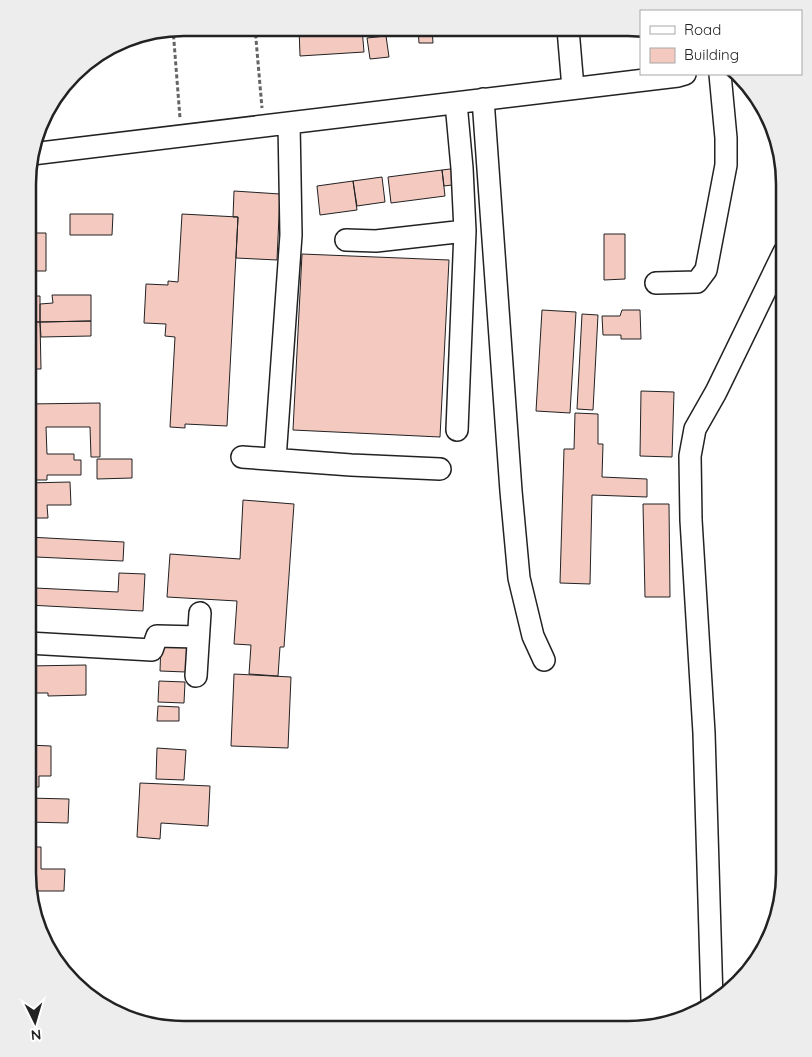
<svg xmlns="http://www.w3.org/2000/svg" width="812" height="1057" font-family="Quicksand,sans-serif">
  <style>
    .building { fill: #f3c9c0; stroke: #222 }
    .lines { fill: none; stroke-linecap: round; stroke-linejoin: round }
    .minor-casing { stroke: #222; stroke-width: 24 }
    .path { stroke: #646464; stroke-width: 3; stroke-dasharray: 4 2.5; stroke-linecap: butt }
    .minor { stroke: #fff; stroke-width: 21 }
    .rim { fill: none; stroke: #222; stroke-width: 2.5 }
  </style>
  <rect width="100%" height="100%" fill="#fff"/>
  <path class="building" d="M299 28H362L364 52 300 56Z
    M418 28H432L433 43H419Z
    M516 28 550 29V32L517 34Z
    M386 36 389 57 370 59 367 38Z
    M458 168 460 184 444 186 442 170Z
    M442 170 445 196 391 203 388 177Z
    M382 177 385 202 357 206 353 181Z
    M353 181 357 210 320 215 317 186Z
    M234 191 280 194 277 260 236 258 238 217H233Z
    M70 214H113L112 235H70Z
    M182 214 238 217 227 426 185 424V428L170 427 175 337 165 336 166 324 144 323 146 284 168 285V281L178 282Z
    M29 233H46V271H29Z
    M604 234H625V279L604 280Z
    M302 254 449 260 440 437 293 430Z
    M52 295H91V321L40 322V304L53 303Z
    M29 296H40V322H29Z
    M542 310 576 312 570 413 536 411Z
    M622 310H640L641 339H621V335H603L602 316H620Z
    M582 314 598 315 593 410 577 409Z
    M91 321V336L41 337 40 322Z
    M29 322H40L41 369H28Z
    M641 391 674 392 672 457 640 456Z
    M100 403V457H91L90 427H46L47 454H74V460H81V475H47V480H28V404Z
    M575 413 598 414V444H603L602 477 647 479V497L592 495 590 584 560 583 564 449H574Z
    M97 459H132V478L97 479Z
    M70 482 71 505H47L48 518H28V483Z
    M243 500 294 504 284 647H280L278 676 249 674 251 645 234 644 237 601 167 597 170 554 240 559Z
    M643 504H669L670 597H645Z
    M28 537 124 542 123 561 36 557 35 588 118 592 119 573 145 574 143 611 28 605Z
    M161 641 187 642 186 672 160 671Z
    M86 665V695L48 696V693H28V666Z
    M234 674 291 677 288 748 231 746Z
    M159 681 185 682 184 703 158 702Z
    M158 706 179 707V721H157Z
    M28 745 51 746V776H39V787H28Z
    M157 748 186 750 184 780 156 779Z
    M140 783 210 786 208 826 161 823 160 839 137 837Z
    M28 798 69 799 68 823 28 822Z
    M28 847H41V869H65L64 891H32L28 873Z"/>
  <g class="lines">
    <defs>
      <path id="minor" d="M568 29 573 88
        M483 99 511 491 519 578 533 636 544 660
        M456 103 462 168 465 231 457 430
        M32 154 678 76 685 74
        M346 240 376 241 465 231
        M656 283 697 282 706 270 726 165V138L720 74
        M242 457 351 465 440 469
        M275 459 291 235 289 123
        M28 643 152 650 157 636 198 637
        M196 676 200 613
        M712 1000 704 733 691 520 690 456 695 429 716 392 784 252"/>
    </defs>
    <use href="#minor" class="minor-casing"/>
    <path class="path" d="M255 28 262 108
      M173 29 180 118"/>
    <use href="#minor" class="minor"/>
  </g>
  <path d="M0 0H812V1057H0ZM184 36H628A148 148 0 0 1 776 184V873A148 148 0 0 1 628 1021H184A148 148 0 0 1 36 873V184A148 148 0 0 1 184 36Z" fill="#ededed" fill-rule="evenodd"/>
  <path class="rim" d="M184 36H628A148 148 0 0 1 776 184V873A148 148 0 0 1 628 1021H184A148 148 0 0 1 36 873V184A148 148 0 0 1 184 36Z"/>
  <rect x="640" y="10" width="162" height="65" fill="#ffffff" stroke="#a7a7a7"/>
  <rect x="650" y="26" width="25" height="8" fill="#ffffff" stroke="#a7a7a7"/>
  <text x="684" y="35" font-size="15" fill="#222222">Road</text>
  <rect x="650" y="48" width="25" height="15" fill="#f3c9c0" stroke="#a7a7a7"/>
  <text x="684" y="60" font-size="15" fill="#222222">Building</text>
  <g transform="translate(35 1022) rotate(175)" stroke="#ffffff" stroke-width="4" paint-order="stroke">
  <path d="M0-4L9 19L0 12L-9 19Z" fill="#222222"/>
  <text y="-8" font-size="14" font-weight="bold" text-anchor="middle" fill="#222222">N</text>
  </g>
</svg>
